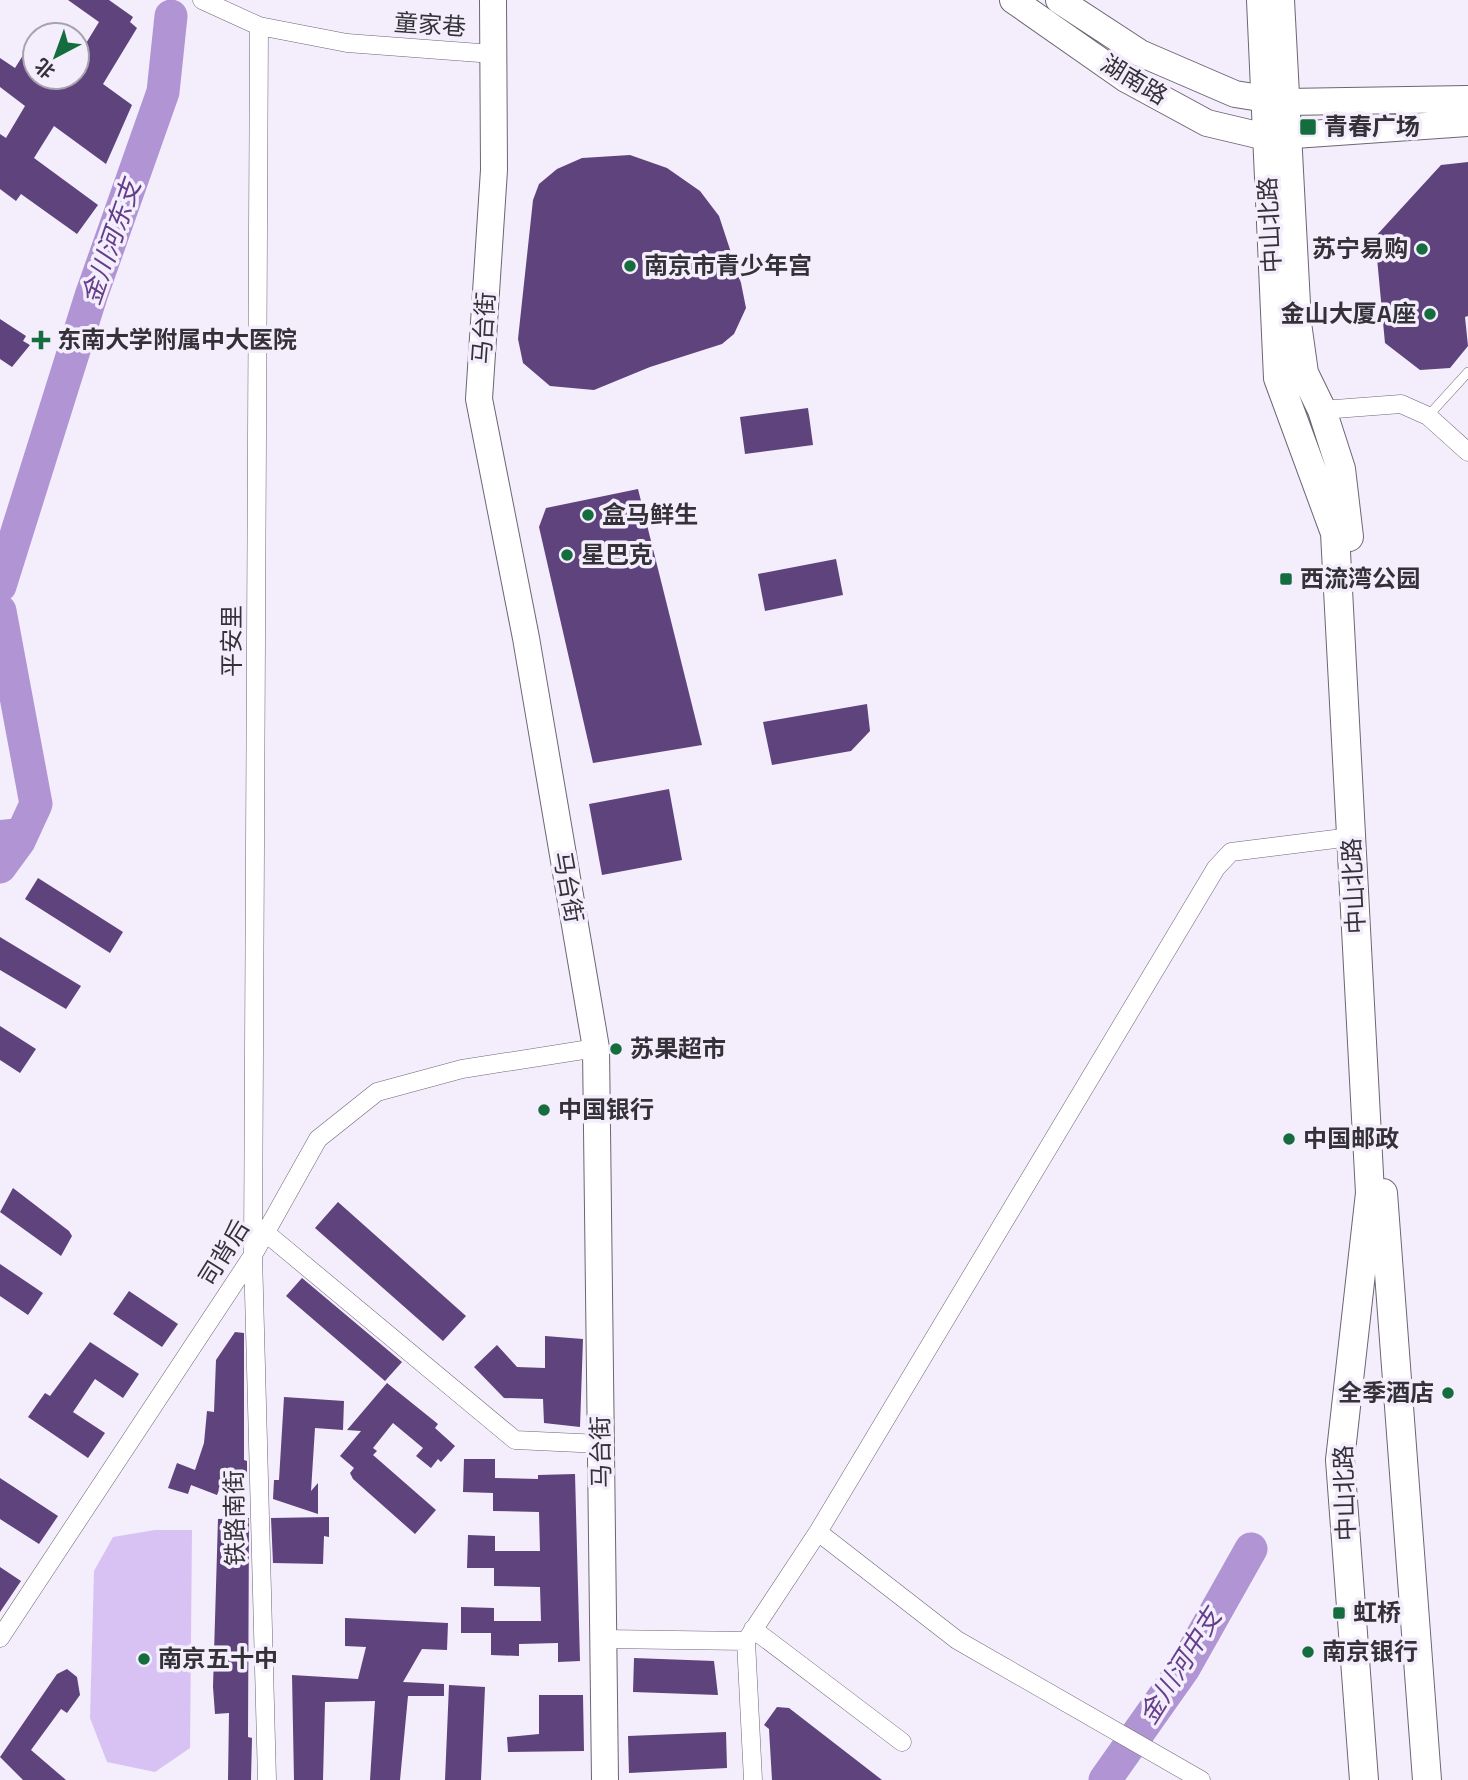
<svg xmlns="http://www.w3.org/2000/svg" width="1468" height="1780" font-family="'Space Grotesk','Noto Sans SC',sans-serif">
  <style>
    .green { fill: #d8c2f4 }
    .water { fill: #b094d3 }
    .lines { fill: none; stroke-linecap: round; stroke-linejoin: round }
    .river { stroke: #b094d3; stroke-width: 33 }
    .building { fill: #5e437c }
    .lane-casing { stroke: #6c6673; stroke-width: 10 }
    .street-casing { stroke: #6c6673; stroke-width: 19 }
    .secondary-casing { stroke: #6c6673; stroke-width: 28 }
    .primary-casing { stroke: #6c6673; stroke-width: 30 }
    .lane { stroke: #fff; stroke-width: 9 }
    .street { stroke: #fff; stroke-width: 18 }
    .secondary { stroke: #fff; stroke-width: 26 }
    .primary { stroke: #fff; stroke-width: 28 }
    .poi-dot { fill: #156c3e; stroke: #f3edfc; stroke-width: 2.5 }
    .labels { text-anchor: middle; stroke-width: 7; stroke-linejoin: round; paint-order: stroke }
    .street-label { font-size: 24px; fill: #343238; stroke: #f3edfc }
    .poi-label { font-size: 24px; font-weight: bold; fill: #343238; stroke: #f3edfc; text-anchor: start }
    .water-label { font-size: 26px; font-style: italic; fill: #643e8a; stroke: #f3edfc }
  </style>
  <rect width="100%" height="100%" fill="#f3edfc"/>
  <path class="green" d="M155 1530H192L190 1748 155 1772 107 1762 90 1718 94 1571 113 1537Z"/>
  <path class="water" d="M49 815 0 883V820Z"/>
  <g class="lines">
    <path class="river" d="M0 586 91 296 163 92 171 16
      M0 611 36 804 19 841 0 867
      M1105 1780 1184 1668 1251 1549"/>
  </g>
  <path class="building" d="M68 0H109L133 17 130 22 137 28 103 84 132 105 106 164 54 126 34 158 98 205 77 234 21 194 16 201 0 189V134L6 138 25 106 0 87V58L15 68 35 36V77H77V58L99 22Z
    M630 155 667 168 700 191 719 216 741 283 746 308 734 334 722 344 650 367 594 390 550 386 523 363 518 339 533 200 539 184 557 169 582 158Z
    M1468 162V316L1465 317 1468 346 1450 368 1420 370 1385 343 1375 237 1441 165Z
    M0 319 26 336 23 341 30 345 12 367 0 359Z
    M808 408 813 445 745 454 740 417Z
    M638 489 702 745 593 763 539 527 546 508Z
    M836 559 843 595 765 611 758 574Z
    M867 704 870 731 851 751 772 765 763 722Z
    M669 789 682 860 602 875 589 804Z
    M38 878 123 932 110 953 25 899Z
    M0 937 81 986 66 1009 0 970Z
    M0 1026 36 1049 20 1073 0 1060Z
    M13 1188 69 1231 72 1236 61 1256 0 1212Z
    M338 1202 466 1316 443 1341 315 1228Z
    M0 1264 43 1293 28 1315 0 1296Z
    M302 1278 402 1362 385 1381 286 1296Z
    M129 1291 178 1324 162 1347 113 1314Z
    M235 1332 244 1333V1460L247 1461V1472L242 1489 222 1482 217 1495 191 1485 188 1494 168 1488 177 1463 195 1470 204 1443 207 1411 214 1412 216 1360Z
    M545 1336 583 1339 580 1427 544 1423 543 1399 504 1398 474 1367 497 1345 517 1367 545 1368Z
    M90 1342 139 1374 123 1398 95 1379 73 1412 105 1433 88 1458 28 1417 45 1393 50 1396Z
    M387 1383 438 1424 435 1428 455 1446 441 1462 438 1459 431 1468 416 1456 423 1448 393 1423 373 1448 377 1451 373 1455 436 1510 415 1534 353 1479 350 1473 354 1468 340 1456 361 1431 347 1430Z
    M284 1397 344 1401 343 1430 315 1428 311 1491 318 1483V1514L273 1499 274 1480H279Z
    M464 1459H495V1478L538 1479V1475L575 1474 580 1661 558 1662V1643L519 1644V1656L491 1655V1633H461V1607L494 1608V1621H541L540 1587 494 1586V1568H467L468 1535 495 1536V1551H540L539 1512 493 1511V1493L463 1492Z
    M0 1478 58 1516 39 1544 0 1519Z
    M329 1517V1537L324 1536 323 1564 273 1563 271 1518Z
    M249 1518 248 1737 252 1738 251 1780H228L229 1713 215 1714 213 1687 218 1519Z
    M0 1567 21 1581 0 1612Z
    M345 1618 448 1623 447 1650 422 1649 403 1682 444 1684V1696H408L400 1780H370L375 1701 325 1702 323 1780H294L292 1675 358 1679 366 1647 345 1646Z
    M634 1658 714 1661 718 1695 633 1692Z
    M67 1669 77 1677 80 1695 67 1713 61 1709 31 1750 66 1780H23L0 1757 57 1674Z
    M449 1685 485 1687 481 1780H445Z
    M539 1695H583L584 1751 508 1752 507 1737 539 1734Z
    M777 1707 789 1708 882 1780H772L769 1729 764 1725Z
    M726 1732 727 1768 629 1773 628 1736Z"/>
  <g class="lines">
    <defs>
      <path id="lane" d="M1428 416 1468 372"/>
      <path id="street" d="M202 0 259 26 347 43 493 54
        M259 26 253 1255 267 1780
        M1322 410 1401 404 1428 416 1468 452
        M266 1233 515 1440 601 1444
        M753 1629 902 1742
        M0 1638 253 1255 318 1139 377 1092 462 1069 596 1048
        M604 1639 746 1641 818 1532
        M746 1641 753 1780
        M1201 1780 957 1640 818 1532 1216 868 1231 852 1351 837"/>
      <path id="secondary" d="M493 0 494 170 479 399 526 638 596 1048 605 1780
        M1013 0 1126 79 1207 123 1266 137 1468 123
        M1059 0 1140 53 1235 94 1286 102 1468 99"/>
      <path id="primary" d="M1261 0 1278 378 1335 533 1370 1193 1340 1460 1364 1780
        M1280 0 1297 323 1304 373 1322 410 1341 469 1349 537
        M1383 1193 1427 1780"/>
    </defs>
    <use href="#lane" class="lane-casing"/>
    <use href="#street" class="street-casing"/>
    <use href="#secondary" class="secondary-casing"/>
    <use href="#primary" class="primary-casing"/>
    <use href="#lane" class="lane"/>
    <use href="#street" class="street"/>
    <use href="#secondary" class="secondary"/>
    <use href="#primary" class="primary"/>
  </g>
  <g class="poi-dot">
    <rect x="1299" y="118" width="18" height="18" rx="3.5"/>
    <circle cx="1422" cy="249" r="7"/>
    <circle cx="630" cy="266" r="7"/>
    <circle cx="1430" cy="314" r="7"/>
    <path d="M37.5 329.5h7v7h7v7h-7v7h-7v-7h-7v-7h7z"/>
    <circle cx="588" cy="515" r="7"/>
    <circle cx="567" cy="555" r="7"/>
    <rect x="1279" y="572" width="14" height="14" rx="3.5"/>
    <circle cx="616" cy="1049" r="7"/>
    <circle cx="544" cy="1110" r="7"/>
    <circle cx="1289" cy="1139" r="7"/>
    <circle cx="1448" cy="1393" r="7"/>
    <rect x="1332" y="1606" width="14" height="14" rx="3.5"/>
    <circle cx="1308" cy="1652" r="7"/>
    <circle cx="144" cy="1659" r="7"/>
  </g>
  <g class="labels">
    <g class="street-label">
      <text transform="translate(430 25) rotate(4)" y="8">童家巷</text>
      <text transform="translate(1134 80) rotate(31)" y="8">湖南路</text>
      <text transform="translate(1270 225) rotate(-93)" y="8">中山北路</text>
      <text transform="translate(484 328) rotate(-86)" y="8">马台街</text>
      <text transform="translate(232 641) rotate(-90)" y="8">平安里</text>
      <text transform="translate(1354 886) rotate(-93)" y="8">中山北路</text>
      <text transform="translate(568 887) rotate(80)" y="8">马台街</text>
      <text transform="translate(224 1253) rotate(-58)" y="8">司背后</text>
      <text transform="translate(601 1452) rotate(-91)" y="8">马台街</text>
      <text transform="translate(1345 1493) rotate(-92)" y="8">中山北路</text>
      <text transform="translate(235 1518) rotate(-91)" y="8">铁路南街</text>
    </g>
    <g class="poi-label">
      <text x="1324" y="135">青春广场</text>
      <text x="1408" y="257" text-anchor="end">苏宁易购</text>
      <text x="644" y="274">南京市青少年宫</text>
      <text x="1416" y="322" text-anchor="end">金山大厦A座</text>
      <text x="57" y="348">东南大学附属中大医院</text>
      <text x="602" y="523">盒马鲜生</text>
      <text x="581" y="563">星巴克</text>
      <text x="1300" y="587">西流湾公园</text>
      <text x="630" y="1057">苏果超市</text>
      <text x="558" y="1118">中国银行</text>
      <text x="1303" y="1147">中国邮政</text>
      <text x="1434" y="1401" text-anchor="end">全季酒店</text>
      <text x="1353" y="1621">虹桥</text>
      <text x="1322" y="1660">南京银行</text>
      <text x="158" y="1667">南京五十中</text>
    </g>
    <g class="water-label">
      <text transform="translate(111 242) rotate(-71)" y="9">金川河东支</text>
      <text transform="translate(1180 1666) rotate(-58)" y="9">金川河中支</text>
    </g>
  </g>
  <g transform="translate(56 56) rotate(221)"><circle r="33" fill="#f3edfc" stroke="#a7a2ae" stroke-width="2"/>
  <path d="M0-5L12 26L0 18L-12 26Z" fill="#156c3e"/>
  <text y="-10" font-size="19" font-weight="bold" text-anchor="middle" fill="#343238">北</text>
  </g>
</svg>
